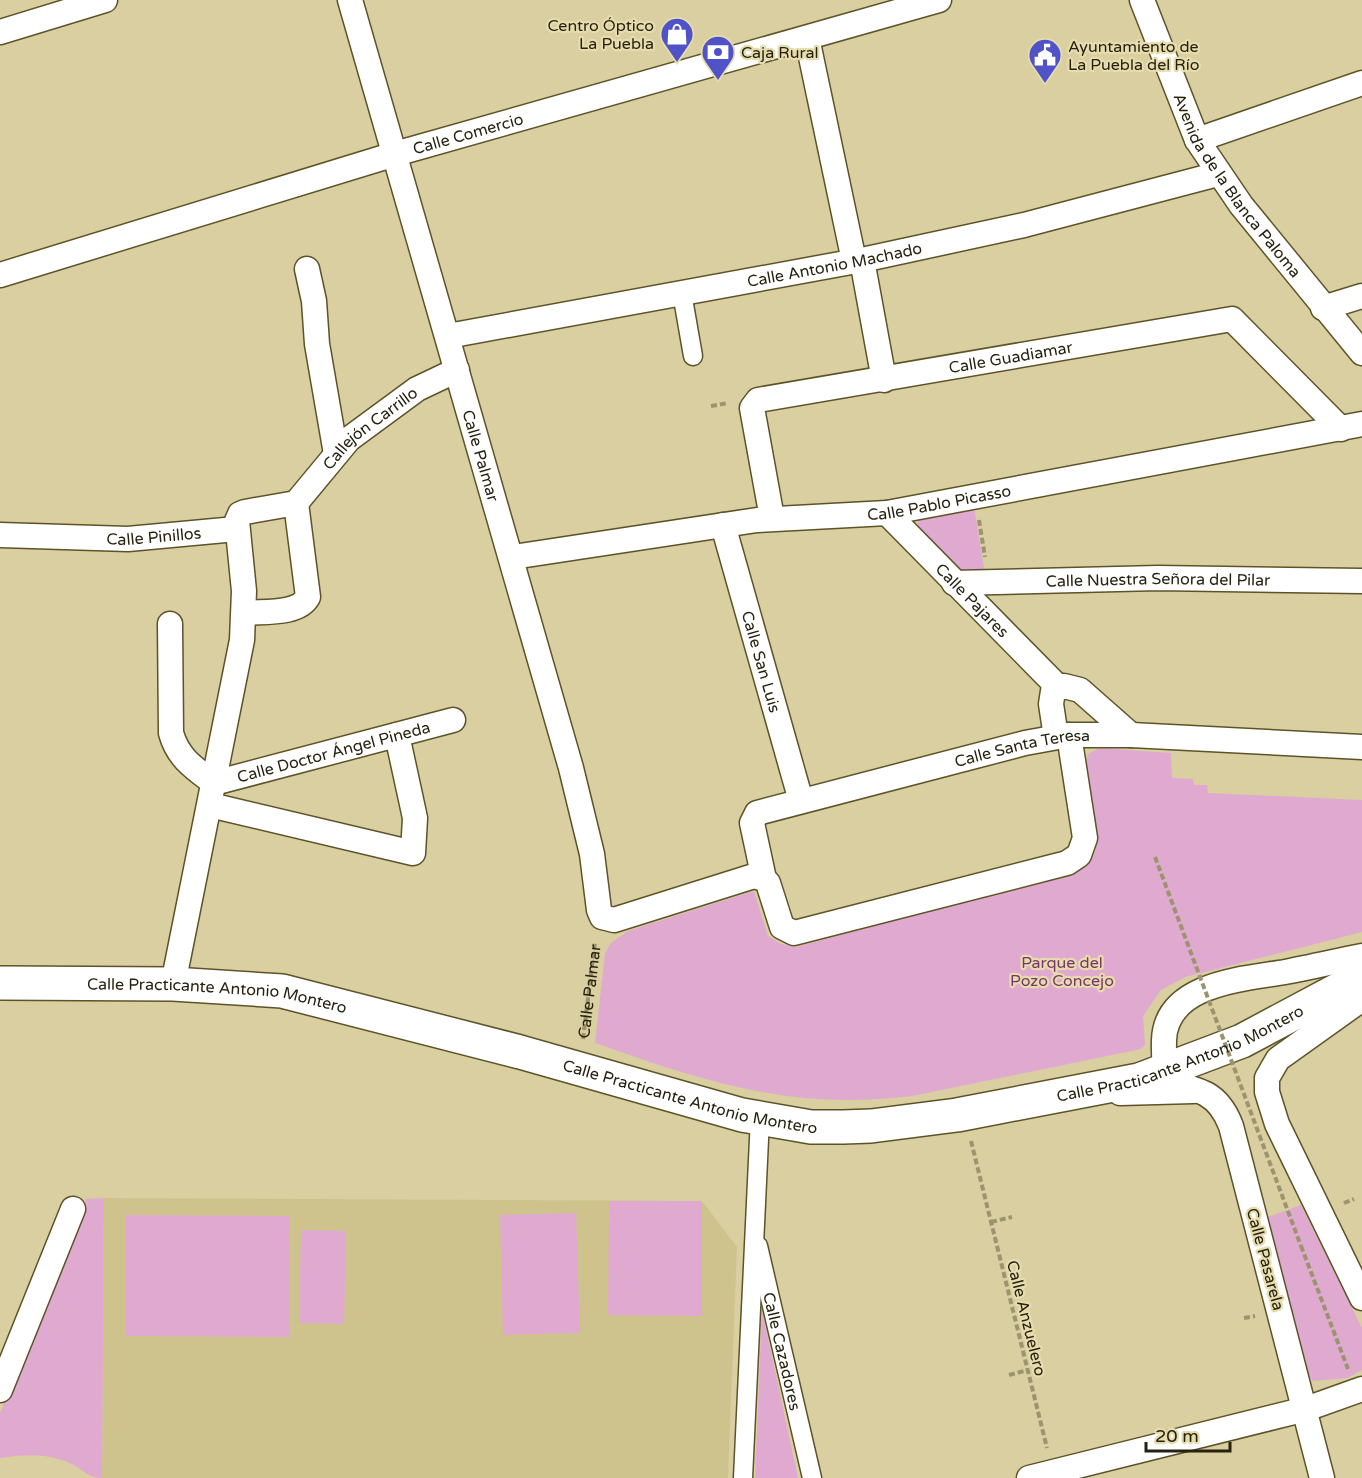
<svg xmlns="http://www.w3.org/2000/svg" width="1362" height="1478" font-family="'Varela Round',sans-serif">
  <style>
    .built { fill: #cfc38d }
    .green { fill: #e0a9d0 }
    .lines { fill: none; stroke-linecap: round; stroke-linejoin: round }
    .pedestrian-casing { stroke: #5d5328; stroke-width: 21 }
    .minor-casing { stroke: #5d5328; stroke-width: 27 }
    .secondary-casing { stroke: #5d5328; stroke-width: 36 }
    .path { stroke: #9b946f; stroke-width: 4; stroke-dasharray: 6 3; stroke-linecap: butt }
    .pedestrian { stroke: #fff; stroke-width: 18 }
    .minor { stroke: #fff; stroke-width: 24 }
    .secondary { stroke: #fff; stroke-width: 33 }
    .path-bridge { stroke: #9b946f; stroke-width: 4; stroke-dasharray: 6 3; stroke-linecap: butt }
    .labels { text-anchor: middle; stroke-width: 4.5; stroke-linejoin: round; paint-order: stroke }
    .poi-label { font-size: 16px; fill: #262210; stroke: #e6dcad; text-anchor: start }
    .street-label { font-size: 16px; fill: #262210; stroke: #e6dcad }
    .park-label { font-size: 16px; fill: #783669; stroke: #e6dcad }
  </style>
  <rect width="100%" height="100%" fill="#d9cfa0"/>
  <path class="built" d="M104 1198 702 1201 737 1247 728 1478H102Z"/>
  <path class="green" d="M974 507 985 574C947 572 942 557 918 530V519Z
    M1099 748 1171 753 1172 778 1193 779 1194 785H1207L1208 793 1362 800V932L1185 977 1161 990 1143 1016 1145 1045 1141 1049 912 1096C792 1111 706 1082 595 1043L605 953 611 943 628 931 754 891 768 936 781 944 796 947 1074 872C1082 867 1091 863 1095 853 1100 839 1088 783 1085 764L1088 754Z
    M104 1198 102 1478C89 1478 83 1470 72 1464 49 1453 25 1454 0 1458V1413L86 1199Z
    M609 1201H702V1316L608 1315Z
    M1301 1205 1362 1328V1370L1347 1378 1313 1381 1305 1372 1268 1217Z
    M576 1213 580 1333 503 1335 500 1215Z
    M125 1215 290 1216V1337L125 1336Z
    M301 1230 346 1231 344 1324 299 1323Z
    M762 1310 798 1478H755Z"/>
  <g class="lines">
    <defs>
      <g id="pedestrian">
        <path d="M682 293 693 356"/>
        <path id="s2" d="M758 1246 812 1478"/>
        <path d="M743 1478 760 1118"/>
      </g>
      <g id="minor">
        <path id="s3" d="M350 0 571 768 592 854 599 910 602 917 614 920 754 876 764 879 768 883 782 927 794 933 1067 863 1079 855 1085 838 1069 735"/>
        <path id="s4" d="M1142 0 1197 140 1241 205 1362 353"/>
        <path d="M0 32 105 0"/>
        <path d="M807 38 854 261"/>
        <path d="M1197 140 1362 83"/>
        <path d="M862 260 884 380"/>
        <path d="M307 269 314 301 317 344 336 454"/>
        <path id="s5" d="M0 275 395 154 939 0"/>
        <path d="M1323 308 1362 296"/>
        <path id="s6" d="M448 336 862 260 1024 225 1218 174"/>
        <path id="s7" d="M296 503 349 439 417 389 457 370"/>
        <path id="s8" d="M887 513 1058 687"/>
        <path id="s9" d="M772 518 752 408 758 400 1232 319 1341 429"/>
        <path id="s10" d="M723 525 801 801"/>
        <path id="s11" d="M0 535 128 539 236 529"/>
        <path id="s12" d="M513 557 757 520 887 513 1362 424"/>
        <path id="s13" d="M954 583 1158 578 1362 581"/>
        <path d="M245 613C263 611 298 615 308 597L296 503"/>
        <path id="s14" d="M170 624 171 733C178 758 194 768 214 783L453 720"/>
        <path d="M1056 737 1051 704 1053 691 1064 686 1080 690 1131 735"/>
        <path d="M210 805 413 853 415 818 397 735"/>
        <path id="s15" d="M764 879 752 823 757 813 1025 743 1069 735H1131L1362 747"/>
        <path d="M173 984 242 640 244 591 237 521 240 514 245 512 296 503"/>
        <path d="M1362 999 1278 1059 1267 1078V1092L1277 1124 1362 1298"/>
        <path d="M1120 1093 1193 1091"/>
        <path d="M0 1390 73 1209"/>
        <path d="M1029 1478 1306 1409 1362 1389"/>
        <path d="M1322 1478 1231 1126C1226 1113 1219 1101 1206 1094 1193 1087 1174 1086 1167 1072 1163 1062 1164 1050 1164 1040 1166 983 1244 979 1285 972 1311 967 1337 961 1362 956"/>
      </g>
      <g id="secondary">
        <path id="s16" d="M0 983 173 984 282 991 520 1052 742 1115 811 1127H843L871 1126 957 1115 1139 1080 1242 1041 1362 977"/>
      </g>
    </defs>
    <use href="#pedestrian" class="pedestrian-casing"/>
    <use href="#minor" class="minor-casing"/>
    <use href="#secondary" class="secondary-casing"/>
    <g class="path">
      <path d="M711 406 728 403"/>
      <path d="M979 520 985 557"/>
      <path id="s1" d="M583 1039 595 942"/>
      <path d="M971 1141 1047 1448"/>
      <path d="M1344 1203 1354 1199"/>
      <path d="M991 1222 1012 1217"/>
      <path d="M1301 1246 1348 1369"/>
      <path d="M1244 1318 1255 1316"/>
      <path d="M1009 1375 1028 1370"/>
    </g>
    <use href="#pedestrian" class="pedestrian"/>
    <use href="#minor" class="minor"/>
    <use href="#secondary" class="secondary"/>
    <path class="path-bridge" d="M1155 857 1301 1246"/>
  </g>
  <defs>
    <symbol id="shop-pin" viewBox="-11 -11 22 30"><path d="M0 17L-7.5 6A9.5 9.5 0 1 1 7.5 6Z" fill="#5052c8" stroke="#e6dcad"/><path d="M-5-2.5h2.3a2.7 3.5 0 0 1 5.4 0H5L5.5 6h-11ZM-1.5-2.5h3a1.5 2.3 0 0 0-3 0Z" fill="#fff"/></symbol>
    <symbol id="bank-pin" viewBox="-11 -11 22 30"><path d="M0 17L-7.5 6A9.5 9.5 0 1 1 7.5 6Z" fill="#5052c8" stroke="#e6dcad"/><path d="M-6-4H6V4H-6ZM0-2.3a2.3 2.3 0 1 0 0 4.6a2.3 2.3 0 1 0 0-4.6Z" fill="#fff"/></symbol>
    <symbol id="civic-pin" viewBox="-11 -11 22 30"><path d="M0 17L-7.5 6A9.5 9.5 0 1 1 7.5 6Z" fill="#5052c8" stroke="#e6dcad"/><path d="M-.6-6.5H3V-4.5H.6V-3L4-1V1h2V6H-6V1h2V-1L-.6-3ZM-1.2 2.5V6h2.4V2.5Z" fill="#fff"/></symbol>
  </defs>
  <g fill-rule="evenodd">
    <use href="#shop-pin" x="658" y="15" width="38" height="52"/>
    <use href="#bank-pin" x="699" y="33" width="38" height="52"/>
    <use href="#civic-pin" x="1026" y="36" width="38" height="52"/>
  </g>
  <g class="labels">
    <g class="poi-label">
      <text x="654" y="31" text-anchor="end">Centro Óptico<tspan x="654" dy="18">La Puebla</tspan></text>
      <text x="1068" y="52">Ayuntamiento de<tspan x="1068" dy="18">La Puebla del Río</tspan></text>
      <text x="741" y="58">Caja Rural</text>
    </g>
    <g class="street-label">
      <text dy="6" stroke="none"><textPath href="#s5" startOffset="489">Calle Comercio</textPath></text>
      <text dy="6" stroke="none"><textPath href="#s4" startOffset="210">Avenida de la Blanca Paloma</textPath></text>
      <text dy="6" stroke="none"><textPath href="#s6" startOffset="393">Calle Antonio Machado</textPath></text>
      <text dy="6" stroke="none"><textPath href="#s9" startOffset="378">Calle Guadiamar</textPath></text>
      <text dy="6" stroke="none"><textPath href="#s7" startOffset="106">Callejón Carrillo</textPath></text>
      <text dy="6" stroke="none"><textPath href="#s3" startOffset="474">Calle Palmar</textPath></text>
      <text dy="6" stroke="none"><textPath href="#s12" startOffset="430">Calle Pablo Picasso</textPath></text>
      <text dy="6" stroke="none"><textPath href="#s11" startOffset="154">Calle Pinillos</textPath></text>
      <text dy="6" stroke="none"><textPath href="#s13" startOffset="204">Calle Nuestra Señora del Pilar</textPath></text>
      <text dy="6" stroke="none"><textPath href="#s8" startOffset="122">Calle Pajares</textPath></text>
      <text dy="6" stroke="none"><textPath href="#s10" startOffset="142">Calle San Luis</textPath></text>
      <text dy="6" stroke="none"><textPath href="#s15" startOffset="342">Calle Santa Teresa</textPath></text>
      <text dy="6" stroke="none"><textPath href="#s14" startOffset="300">Calle Doctor Ángel Pineda</textPath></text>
      <text dy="6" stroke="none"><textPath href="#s1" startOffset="48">Calle Palmar</textPath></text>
      <text dy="6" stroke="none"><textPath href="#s16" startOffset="218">Calle Practicante Antonio Montero</textPath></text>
      <text dy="6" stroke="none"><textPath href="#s16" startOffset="1208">Calle Practicante Antonio Montero</textPath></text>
      <text dy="6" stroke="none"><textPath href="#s16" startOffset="704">Calle Practicante Antonio Montero</textPath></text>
      <text transform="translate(1266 1259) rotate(75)" y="6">Calle Pasarela</text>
      <text transform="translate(1027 1318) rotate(76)" y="6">Calle Anzuelero</text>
      <text dy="6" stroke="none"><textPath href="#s2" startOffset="108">Calle Cazadores</textPath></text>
    </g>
    <g class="park-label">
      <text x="1062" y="968">Parque del<tspan x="1062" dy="18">Pozo Concejo</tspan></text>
    </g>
  </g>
  <path d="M1146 1442v9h84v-9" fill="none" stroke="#262210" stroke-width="3"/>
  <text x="1155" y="1442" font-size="18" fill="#262210" stroke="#e6dcad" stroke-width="4.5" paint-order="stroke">20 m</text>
</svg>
